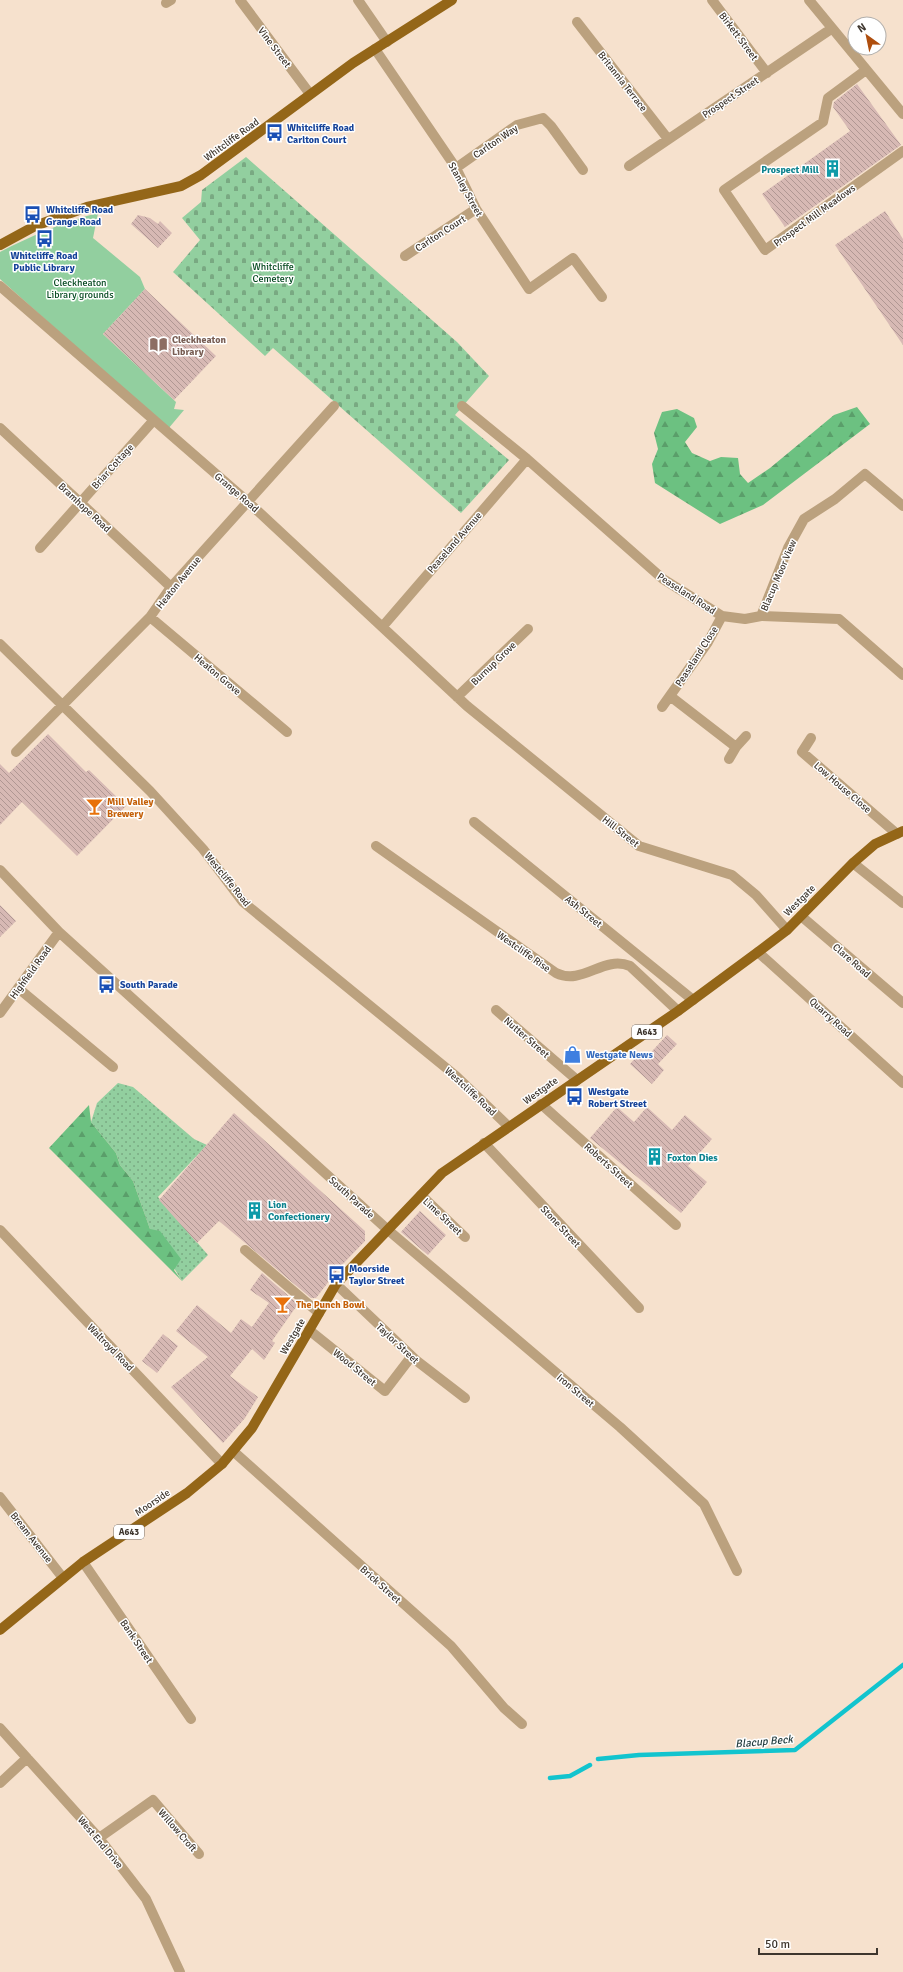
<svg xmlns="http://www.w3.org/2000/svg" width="903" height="1972" font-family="Signika,sans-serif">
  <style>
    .grass { fill: url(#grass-dots) }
    .forest { fill: url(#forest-firs) }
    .cemetery { fill: url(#cemetery-stones) }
    .park { fill: #92cf9f }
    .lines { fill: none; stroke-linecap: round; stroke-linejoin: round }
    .stream { stroke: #12c4ce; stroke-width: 4.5 }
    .building { fill: url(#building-back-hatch) }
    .minor { stroke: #bba17e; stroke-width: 10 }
    .major { stroke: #946618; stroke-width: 10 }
    .labels { text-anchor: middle; stroke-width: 3; stroke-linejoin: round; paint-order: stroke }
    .shield { fill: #fff; stroke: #78726d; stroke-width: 1 }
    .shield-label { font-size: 9px; font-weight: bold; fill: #3e362e }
    .street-label { font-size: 10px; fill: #3e362e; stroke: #fff }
    .transit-label { font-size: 10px; font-weight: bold; fill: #164399; stroke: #fff; text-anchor: start }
    .culture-label { font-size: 10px; font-weight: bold; fill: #0d838f; stroke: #fff; text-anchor: start }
    .park-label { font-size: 10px; fill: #054920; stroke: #fff }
    .education-label { font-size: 10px; font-weight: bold; fill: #785e54; stroke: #fff; text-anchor: start }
    .food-label { font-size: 10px; font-weight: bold; fill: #c56008; stroke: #fff; text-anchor: start }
    .shop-label { font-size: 10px; font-weight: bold; fill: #366cbe; stroke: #fff; text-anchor: start }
    .water-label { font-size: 11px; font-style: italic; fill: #233c3e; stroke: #fff }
  </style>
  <defs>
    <pattern id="grass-dots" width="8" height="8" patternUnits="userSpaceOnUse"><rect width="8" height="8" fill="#92cf9f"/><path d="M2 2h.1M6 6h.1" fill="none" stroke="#79a982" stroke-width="1.8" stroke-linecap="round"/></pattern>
    <pattern id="forest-firs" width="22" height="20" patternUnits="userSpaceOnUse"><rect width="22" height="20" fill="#6cc181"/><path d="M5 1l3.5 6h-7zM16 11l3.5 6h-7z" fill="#5a9e6a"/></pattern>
    <pattern id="cemetery-stones" width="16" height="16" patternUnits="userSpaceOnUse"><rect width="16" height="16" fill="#92cf9f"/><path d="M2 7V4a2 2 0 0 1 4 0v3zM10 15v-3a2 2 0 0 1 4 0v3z" fill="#79a982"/></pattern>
    <pattern id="building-back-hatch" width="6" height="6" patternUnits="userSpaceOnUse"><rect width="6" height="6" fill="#d7b9b4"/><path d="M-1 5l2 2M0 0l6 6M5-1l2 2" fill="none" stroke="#b09793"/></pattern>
  </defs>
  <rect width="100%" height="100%" fill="#f6e1cd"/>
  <path class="grass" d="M118 1083 133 1087 194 1139 207 1145 158 1197 208 1255 182 1281 150 1229 133 1181 120 1165 116 1153 91 1122 97 1103Z"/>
  <path class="forest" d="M857 407 870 424 763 505 720 524 655 483 652 464 658 449 654 433 662 412 677 409 694 418 697 427 685 442 692 453 710 461 721 457 738 458 740 474 748 483 770 468 834 415Z
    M89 1105 91 1122 116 1153 120 1165 133 1181 150 1229 160 1231 181 1259 174 1270 182 1281 49 1148Z"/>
  <path class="cemetery" d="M246 157 457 342 489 376 455 415 509 460 461 513 273 348 265 356 173 272 200 240 182 218 201 202 202 190Z"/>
  <path class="park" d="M98 213 93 238 140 277 145 289 103 334 176 402 174 409 184 410 168 429 0 279V252C31 236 63 222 98 213Z"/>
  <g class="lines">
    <path class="stream" d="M598 1759 639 1755 795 1750 903 1665
      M550 1778 570 1776 590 1765"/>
  </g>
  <path class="building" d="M857 84 901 145 785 227 762 194 850 131 833 107 834 102Z
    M885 211 903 239V345L835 245Z
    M138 215 150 218 158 224 160 221 172 233 158 248 131 224Z
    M145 289 216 356 174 400 103 334Z
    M48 734 86 772 89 770 126 806 77 856 22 802 0 825V764L9 773Z
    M0 905 16 921 0 937Z
    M667 1035 677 1044 658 1064 664 1070 652 1084 630 1064 638 1055 644 1060Z
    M617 1107 634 1122 647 1107 672 1130 685 1115 712 1139 688 1166 707 1182 681 1213 590 1138Z
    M234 1113 365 1231V1241L340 1267 316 1298H311L219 1221 197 1243 159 1200Z
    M420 1211 446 1235 428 1255 401 1232Z
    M262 1273 298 1304 272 1341 275 1343 264 1360 252 1349 230 1376 258 1397 245 1418 223 1443 171 1387 208 1357 176 1331 197 1305 231 1333 241 1319 252 1327 269 1303 250 1290Z
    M163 1334 178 1346 157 1373 142 1361Z"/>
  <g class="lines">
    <path class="minor" d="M240 0 310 94
      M358 0 387 42
      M712 0 767 73
      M809 0 903 114
      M166 3 171 0
      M577 22 668 139
      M375 49 456 168 476 209 529 289 573 258 602 297
      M866 70 828 98 823 122 724 190 765 250 903 151
      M629 166 831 29
      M456 168 517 125 543 118 551 126 583 170
      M405 256 476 209
      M0 286 247 501 467 706 639 846 732 875 756 895 787 930
      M462 406 527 459 663 579 722 616 745 619 761 616 839 619 903 675
      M0 428 171 587
      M40 548 153 421
      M761 616 788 548 804 519 835 499 865 474 903 506
      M150 617 287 732
      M383 626 527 459
      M0 644 150 791 203 849 243 902 456 1076 509 1127
      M670 696 736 747
      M457 697 528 629
      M662 707 708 642 722 616
      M811 738 802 752 897 834
      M16 752 150 617 171 587 334 406
      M729 759 736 747 746 736
      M474 822 693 1000
      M376 846 556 973C583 986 603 955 630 966L678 1011
      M853 863 903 903
      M0 870 59 932 388 1230 620 1427 704 1504 737 1571
      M801 916 903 1003
      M758 952 903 1083
      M18 988 113 1067
      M496 1010 577 1080
      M0 1013 59 932
      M541 1104 676 1225
      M484 1143 639 1308
      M421 1195 465 1237
      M0 1230 222 1464
      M245 1250 319 1313
      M336 1284 417 1361 465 1398
      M309 1330 385 1391 411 1357
      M233 1451 451 1646 504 1708 522 1724
      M0 1497 63 1578
      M83 1562 191 1719
      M0 1728 99 1838 146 1899 180 1972
      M0 1783 27 1758
      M99 1838 153 1800 199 1854"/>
    <path class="major" d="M0 245 35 226 87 207 181 186 201 175 353 63 452 0
      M0 1630 83 1562 187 1493 222 1464 252 1428 336 1284 442 1173 678 1011 758 952 787 930 853 863 875 844 903 831"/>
  </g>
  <defs>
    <symbol id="bus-bare" viewBox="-9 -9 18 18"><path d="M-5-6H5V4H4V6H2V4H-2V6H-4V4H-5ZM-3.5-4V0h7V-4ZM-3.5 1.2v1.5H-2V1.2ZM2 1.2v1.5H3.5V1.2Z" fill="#1a4fb4" stroke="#fff" stroke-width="2.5" paint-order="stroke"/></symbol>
    <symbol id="building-bare" viewBox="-9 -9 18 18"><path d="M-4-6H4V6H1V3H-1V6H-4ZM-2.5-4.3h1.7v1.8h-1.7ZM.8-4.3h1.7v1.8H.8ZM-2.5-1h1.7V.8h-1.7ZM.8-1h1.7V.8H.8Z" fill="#0f9aa8" stroke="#fff" stroke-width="2.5" paint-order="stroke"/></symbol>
    <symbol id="library-bare" viewBox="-9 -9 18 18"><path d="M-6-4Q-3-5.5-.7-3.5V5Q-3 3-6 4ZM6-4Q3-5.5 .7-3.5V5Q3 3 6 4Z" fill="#8d6e63" stroke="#fff" stroke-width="2.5" paint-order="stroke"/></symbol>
    <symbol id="bar-bare" viewBox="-9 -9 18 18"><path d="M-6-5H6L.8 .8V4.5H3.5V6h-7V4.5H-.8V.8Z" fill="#e8710a" stroke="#fff" stroke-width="2.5" paint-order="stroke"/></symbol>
    <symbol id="shop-bare" viewBox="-9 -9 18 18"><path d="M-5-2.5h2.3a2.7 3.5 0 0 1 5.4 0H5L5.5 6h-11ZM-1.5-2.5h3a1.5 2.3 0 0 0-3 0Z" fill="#3f7fe0" stroke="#fff" stroke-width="2.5" paint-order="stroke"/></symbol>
  </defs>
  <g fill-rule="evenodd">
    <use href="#bus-bare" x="262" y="120" width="25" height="25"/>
    <use href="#building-bare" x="820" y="156" width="25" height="25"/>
    <use href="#bus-bare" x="20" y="202" width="25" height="25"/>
    <use href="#bus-bare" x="32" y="226" width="25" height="25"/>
    <use href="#library-bare" x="146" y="332" width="25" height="25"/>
    <use href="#bar-bare" x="82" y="794" width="25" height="25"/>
    <use href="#bus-bare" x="94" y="972" width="25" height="25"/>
    <use href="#shop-bare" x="560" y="1042" width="25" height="25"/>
    <use href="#bus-bare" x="562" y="1084" width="25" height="25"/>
    <use href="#building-bare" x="642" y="1144" width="25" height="25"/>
    <use href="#building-bare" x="242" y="1198" width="25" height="25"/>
    <use href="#bus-bare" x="324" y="1262" width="25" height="25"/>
    <use href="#bar-bare" x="270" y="1292" width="25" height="25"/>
  </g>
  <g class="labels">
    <g class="shield">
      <rect x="632" y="1025" width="30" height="14" rx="3"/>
      <rect x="114" y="1525" width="30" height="14" rx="3"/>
    </g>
    <g class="shield-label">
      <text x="647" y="1035">A643</text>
      <text x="129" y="1535">A643</text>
    </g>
    <g class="street-label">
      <text transform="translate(739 36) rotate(53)" y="4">Birkett Street</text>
      <text transform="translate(275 47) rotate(53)" y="4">Vine Street</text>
      <text transform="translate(623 81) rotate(52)" y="4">Britannia Terrace</text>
      <text transform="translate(730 97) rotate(-34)" y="4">Prospect Street</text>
      <text transform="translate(231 139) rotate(-36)" y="4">Whitcliffe Road</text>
      <text transform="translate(495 141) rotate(-34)" y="4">Carlton Way</text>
      <text transform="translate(466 189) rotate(61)" y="4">Stanley Street</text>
      <text transform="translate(814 215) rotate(-36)" y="4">Prospect Mill Meadows</text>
      <text transform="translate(440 233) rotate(-33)" y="4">Carlton Court</text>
      <text transform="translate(112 466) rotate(-48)" y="4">Briar Cottage</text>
      <text transform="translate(237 492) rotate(41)" y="4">Grange Road</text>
      <text transform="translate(85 507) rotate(43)" y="4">Bramhope Road</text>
      <text transform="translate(454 542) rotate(-49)" y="4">Peaseland Avenue</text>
      <text transform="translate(778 575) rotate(-67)" y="4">Blacup Moor View</text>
      <text transform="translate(178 582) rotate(-51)" y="4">Heaton Avenue</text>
      <text transform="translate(687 593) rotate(33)" y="4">Peaseland Road</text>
      <text transform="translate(696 656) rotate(-57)" y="4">Peaseland Close</text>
      <text transform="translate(493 663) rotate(-44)" y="4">Burnup Grove</text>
      <text transform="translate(218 674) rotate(40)" y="4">Heaton Grove</text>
      <text transform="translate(843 787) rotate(41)" y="4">Low House Close</text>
      <text transform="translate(621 831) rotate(38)" y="4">Hill Street</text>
      <text transform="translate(228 879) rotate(51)" y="4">Westcliffe Road</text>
      <text transform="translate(799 900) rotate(-45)" y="4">Westgate</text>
      <text transform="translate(584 911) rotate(39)" y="4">Ash Street</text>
      <text transform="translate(524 951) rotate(35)" y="4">Westcliffe Rise</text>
      <text transform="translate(852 960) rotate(41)" y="4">Clare Road</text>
      <text transform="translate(30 972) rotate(-54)" y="4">Highfield Road</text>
      <text transform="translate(831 1017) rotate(42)" y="4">Quarry Road</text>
      <text transform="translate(527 1037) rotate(41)" y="4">Nutter Street</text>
      <text transform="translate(540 1090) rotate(-35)" y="4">Westgate</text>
      <text transform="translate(471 1091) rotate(43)" y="4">Westcliffe Road</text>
      <text transform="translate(609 1165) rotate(42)" y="4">Roberts Street</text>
      <text transform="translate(352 1197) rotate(42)" y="4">South Parade</text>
      <text transform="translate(443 1216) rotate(43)" y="4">Lime Street</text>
      <text transform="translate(561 1226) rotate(47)" y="4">Stone Street</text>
      <text transform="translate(292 1336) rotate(-60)" y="4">Westgate</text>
      <text transform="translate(398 1343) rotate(43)" y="4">Taylor Street</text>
      <text transform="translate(111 1347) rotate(46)" y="4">Waltroyd Road</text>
      <text transform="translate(355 1367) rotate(39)" y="4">Wood Street</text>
      <text transform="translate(576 1390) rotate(40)" y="4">Iron Street</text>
      <text transform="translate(152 1502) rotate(-34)" y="4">Moorside</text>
      <text transform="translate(32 1537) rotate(52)" y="4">Bream Avenue</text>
      <text transform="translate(381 1584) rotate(42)" y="4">Brick Street</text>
      <text transform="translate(137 1641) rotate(56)" y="4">Bank Street</text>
      <text transform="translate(178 1830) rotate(49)" y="4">Willow Croft</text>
      <text transform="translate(101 1842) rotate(50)" y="4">West End Drive</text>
    </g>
    <g class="transit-label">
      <text x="287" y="131">Whitcliffe Road<tspan x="287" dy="12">Carlton Court</tspan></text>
      <text x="46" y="213">Whitcliffe Road<tspan x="46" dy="12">Grange Road</tspan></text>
      <text x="44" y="259" text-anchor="middle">Whitcliffe Road<tspan x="44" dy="12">Public Library</tspan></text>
      <text x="120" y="988">South Parade</text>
      <text x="588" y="1095">Westgate<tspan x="588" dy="12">Robert Street</tspan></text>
      <text x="349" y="1272">Moorside<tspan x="349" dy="12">Taylor Street</tspan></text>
    </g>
    <g class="culture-label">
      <text x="819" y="173" text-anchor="end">Prospect Mill</text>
      <text x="667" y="1161">Foxton Dies</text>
      <text x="268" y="1208">Lion<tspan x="268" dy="12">Confectionery</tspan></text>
    </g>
    <g class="park-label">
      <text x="273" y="270">Whitcliffe<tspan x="273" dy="12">Cemetery</tspan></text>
      <text x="80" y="286">Cleckheaton<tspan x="80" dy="12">Library grounds</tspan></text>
    </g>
    <g class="education-label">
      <text x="172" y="343">Cleckheaton<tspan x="172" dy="12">Library</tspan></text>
    </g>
    <g class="food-label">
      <text x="107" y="805">Mill Valley<tspan x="107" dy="12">Brewery</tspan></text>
      <text x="296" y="1308">The Punch Bowl</text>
    </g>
    <g class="shop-label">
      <text x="586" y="1058">Westgate News</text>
    </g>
    <g class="water-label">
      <text transform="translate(764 1741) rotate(-5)" y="4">Blacup Beck</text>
    </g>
  </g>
  <g transform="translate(867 36) rotate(327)"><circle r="19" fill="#ffffff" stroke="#b2afab"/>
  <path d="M0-3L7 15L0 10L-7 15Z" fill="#af4e0e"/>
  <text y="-6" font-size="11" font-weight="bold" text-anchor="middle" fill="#3e362e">N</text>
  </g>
  <path d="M759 1948v6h118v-6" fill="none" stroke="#3e362e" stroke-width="2"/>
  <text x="765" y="1948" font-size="12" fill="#3e362e" stroke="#ffffff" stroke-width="3" paint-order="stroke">50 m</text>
</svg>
